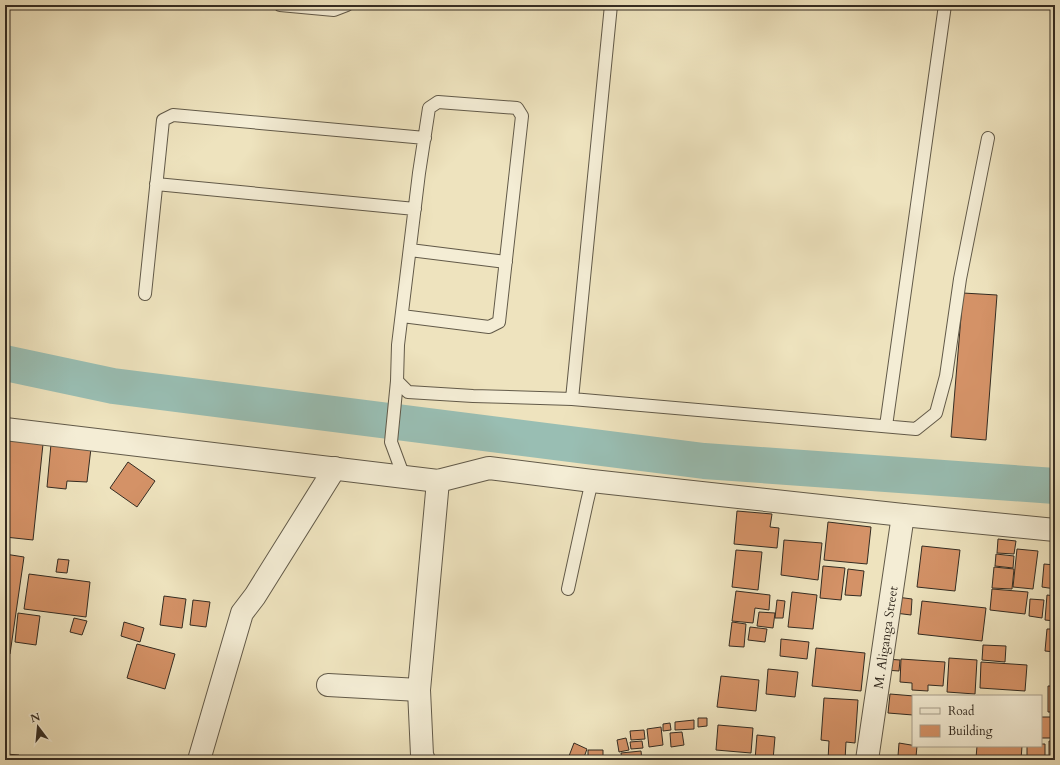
<svg xmlns="http://www.w3.org/2000/svg" width="1060" height="765" font-family="Cardo,serif">
  <style>
    .lines { fill: none; stroke-linecap: round; stroke-linejoin: round }
    .river { stroke: #99beb3; stroke-width: 36 }
    .building { fill: #d49267; stroke: #342c22 }
    .service-casing { stroke: #625a49; stroke-width: 14 }
    .minor-casing { stroke: #625a49; stroke-width: 24 }
    .service { stroke: #f4edd5; stroke-width: 12 }
    .minor { stroke: #f4edd5; stroke-width: 22 }
    .labels { text-anchor: middle; stroke-width: 4; stroke-linejoin: round; paint-order: stroke }
    .street-label { font-size: 13px; fill: #342c22; stroke: #f4edd5 }
  </style>
  <rect width="100%" height="100%" fill="#eee3be"/>
  <filter id="stains"><feTurbulence type="fractalNoise" baseFrequency=".005" numOctaves="4"/><feColorMatrix values="0 0 0 0 .2 0 0 0 0 .09 0 0 0 0 .02 0 0 0 .5 -.17"/></filter>
  <radialGradient id="worn" r=".72"><stop offset=".6" stop-color="#630" stop-opacity="0"/><stop offset="1" stop-color="#630" stop-opacity=".3"/></radialGradient>
  <g class="lines">
    <path class="river" d="M5 363 113 386 704 461 1055 486"/>
  </g>
  <path class="building" d="M963 293 997 295 986 440 951 437Z
    M5 440 43 444 33 540 5 537Z
    M51 444 91 448 87 482 67 481 66 489 47 487Z
    M128 462 155 481 137 507 110 488Z
    M737 511 772 514 770 527 779 528 777 548 734 544Z
    M828 522 871 527 867 564 824 560Z
    M998 539 1016 541 1014 554 997 553Z
    M784 540 822 543 818 580 781 575Z
    M922 546 960 550 955 591 917 587Z
    M1017 549 1038 551 1033 589 1013 587Z
    M736 550 762 552 758 590 732 587Z
    M5 554 24 557 10 654 5 653Z
    M996 554 1014 556 1013 568 995 566Z
    M58 559 69 560 67 573 56 572Z
    M1044 564 1055 565V589L1042 587Z
    M823 566 845 568 841 600 820 598Z
    M994 567 1014 569 1012 589 992 588Z
    M848 569 864 571 861 596 845 595Z
    M29 574 90 582 86 617 24 609Z
    M992 589 1028 592 1025 614 990 610Z
    M736 591 770 595 769 610 755 608 753 623 732 621Z
    M792 592 817 595 813 629 788 627Z
    M1047 595 1055 596V621L1045 620Z
    M164 596 186 599 182 628 160 625Z
    M897 597 912 599 911 615 895 613Z
    M1030 599 1044 600 1042 618 1029 616Z
    M193 600 210 602 206 627 190 625Z
    M777 600 785 601 783 618H775Z
    M922 601 986 608 982 641 918 634Z
    M759 612 775 613 773 628 757 626Z
    M18 613 40 616 36 645 15 642Z
    M74 618 87 621 82 635 70 632Z
    M124 622 144 628 140 642 121 636Z
    M732 622 746 624 744 647 729 646Z
    M750 627 767 629 765 642 748 640Z
    M1047 629H1055V652L1045 651Z
    M781 639 809 642 807 659 780 656Z
    M137 644 175 654 165 689 127 678Z
    M983 645 1006 646 1005 662 982 660Z
    M816 648 865 653 861 691 812 686Z
    M949 658 977 660 975 694 947 692Z
    M886 659 900 660 899 671 885 670Z
    M901 659 945 662 943 686 928 685V691L912 690V683L900 682Z
    M981 662 1027 665 1025 691 980 688Z
    M768 669 798 672 795 697 766 694Z
    M721 676 759 680 756 711 717 707Z
    M1048 686H1055V712H1048Z
    M890 694 914 696H913V715L888 713Z
    M824 698 858 700 855 743 846 742 845 760H828L829 741 821 740Z
    M1041 717H1055V738H1041Z
    M698 718H707V726L698 727Z
    M694 720V729L675 730V722Z
    M670 723 671 730 663 731V724Z
    M718 725 753 728 751 753 716 750Z
    M661 727 663 745 649 747 647 729Z
    M644 730 645 739 631 740 630 731Z
    M682 732 684 745 671 747 670 733Z
    M757 735 775 737 773 760H755Z
    M626 738 629 750 619 752 617 740Z
    M642 741 643 748 631 749 630 742Z
    M1049 741H1055V760H1049Z
    M574 743 587 749 583 760H578L569 756Z
    M899 743 917 746 916 757 898 756Z
    M1041 744H1045V760H1027V746H1041Z
    M977 746H1022L1021 760 976 758Z
    M588 750H603V760H588Z
    M641 751 642 760H622L621 753Z
    M6 754 19 755V760H5Z"/>
  <g class="lines">
    <defs>
      <path id="service" d="M280 5 334 10 347 5
        M156 184 415 209
        M410 250 506 262
        M145 294 163 120 173 115 425 138
        M402 316 489 327 499 322 522 116 517 108 438 102 429 108 419 173 398 345 397 381 408 392 473 396 572 399 916 429 936 413 946 376 960 279 988 138
        M397 381 391 442 404 477
        M572 399 611 5
        M886 426 945 5
        M568 589 587 502 592 481"/>
      <g id="minor">
        <path d="M5 429 438 481 489 468 592 481 903 515 1055 530"/>
        <path d="M328 685 419 690"/>
        <path d="M199 760 242 613 255 596 335 468"/>
        <path d="M424 760 422 755 419 690 438 481"/>
        <path id="s1" d="M867 760 903 515"/>
      </g>
    </defs>
    <use href="#service" class="service-casing"/>
    <use href="#minor" class="minor-casing"/>
    <use href="#service" class="service"/>
    <use href="#minor" class="minor"/>
  </g>
  <g class="labels">
    <g class="street-label">
      <text dy="5" stroke="none"><textPath href="#s1" startOffset="124">M. Aliganga Street</textPath></text>
    </g>
  </g>
  <rect width="1060" height="765" fill="none" stroke="#eee3be" stroke-width="20"/>
  <rect x="6" y="6" width="1048" height="753" fill="none" stroke="#342c22" stroke-width="2"/>
  <rect x="10" y="10" width="1040" height="745" fill="none" stroke="#342c22"/>
  <rect x="912" y="695" width="130" height="52" fill="#f4edd5" stroke="#a7a08d"/>
  <rect x="920" y="708" width="20" height="6" fill="#f4edd5" stroke="#a7a08d"/>
  <text x="948" y="715" font-size="12" fill="#342c22">Road</text>
  <rect x="920" y="725" width="20" height="12" fill="#d49267" stroke="#a7a08d"/>
  <text x="948" y="735" font-size="12" fill="#342c22">Building</text>
  <g transform="translate(38 727) rotate(344)" stroke="#f4edd5" stroke-width="3" paint-order="stroke">
  <path d="M0-3L7 15L0 10L-7 15Z" fill="#342c22"/>
  <text y="-6" font-size="11" font-weight="bold" text-anchor="middle" fill="#342c22">N</text>
  </g>
  <rect width="100%" height="100%" filter="url(#stains)"/>
  <rect width="100%" height="100%" fill="url(#worn)"/>
</svg>
